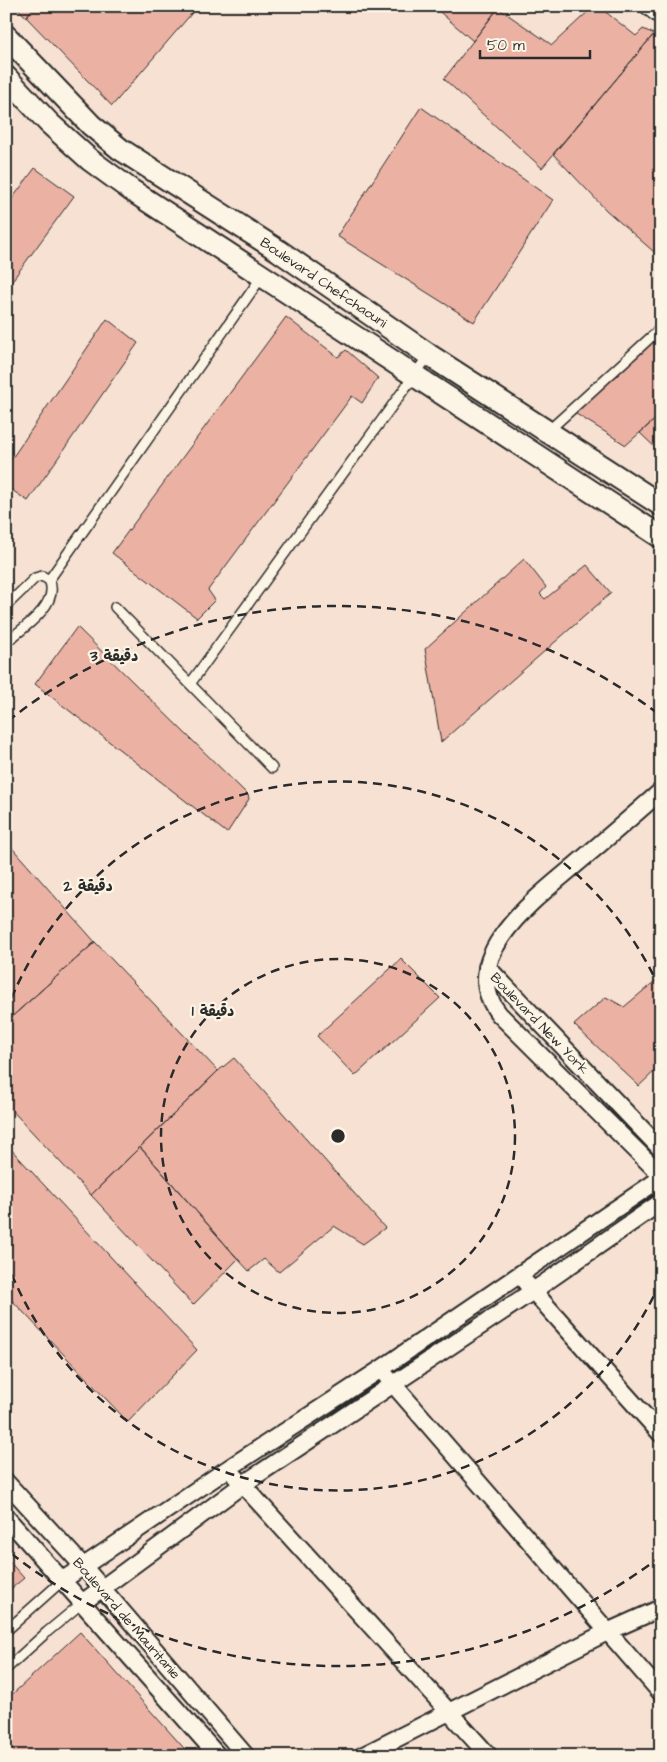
<svg xmlns="http://www.w3.org/2000/svg" width="667" height="1762" font-family="'Architects Daughter','Playpen Sans Arabic',sans-serif">
  <style>
    .building { fill: #ebb2a4; stroke: #2b2b2b }
    .lines { fill: none; stroke-linecap: round; stroke-linejoin: round }
    .service-casing { stroke: #2b2b2b; stroke-width: 12 }
    .minor-casing { stroke: #2b2b2b; stroke-width: 20 }
    .tertiary-casing { stroke: #2b2b2b; stroke-width: 25 }
    .service { stroke: #fcf5e5; stroke-width: 9 }
    .minor { stroke: #fcf5e5; stroke-width: 16 }
    .tertiary { stroke: #fcf5e5; stroke-width: 21 }
    .ring { fill: none; stroke: #2b2b2b; stroke-width: 2.5; stroke-dasharray: 9 6 }
    .labels { text-anchor: middle; stroke-width: 4.5; stroke-linejoin: round; paint-order: stroke }
    .street-label { font-size: 14px; fill: #2b2b2b; stroke: #fcf5e5 }
    .centre { fill: #2b2b2b; stroke: #fcf5e5; stroke-width: 2.5 }
    .ring-label { font-size: 15px; text-anchor: middle; font-weight: bold; fill: #2b2b2b; stroke: #fcf5e5; stroke-width: 4.5; stroke-linejoin: round; paint-order: stroke }
  </style>
  <rect width="100%" height="100%" fill="#f7e1d2"/>
  <filter id="ink" filterUnits="userSpaceOnUse"><feTurbulence type="fractalNoise" baseFrequency=".02" numOctaves="2"/><feDisplacementMap in="SourceGraphic" scale="10" xChannelSelector="R" yChannelSelector="G"/><feConvolveMatrix kernelMatrix="1 2 1 2 8 2 1 2 1" color-interpolation-filters="sRGB"/></filter>
  <g filter="url(#ink)">
    <path class="building" d="M16 6H35L26 17Z
      M35 6H198L112 106 26 17Z
      M433 6H500L473 41Z
      M594 6H598L636 36 643 29 654 34 542 168 444 79 498 8 552 45Z
      M654 34 661 39V258L606 210 553 154Z
      M421 107 553 200 474 322 337 236Z
      M35 168 74 196 6 289V207Z
      M286 317 338 357 346 350 378 378 362 403 352 396 208 590 215 600 197 618 112 553Z
      M107 319 138 343 28 501 6 486V467Z
      M661 334V414L626 445 573 412Z
      M661 414V453L640 433Z
      M524 559 546 587 540 594 545 599 587 565 611 593 441 742 425 649Z
      M77 627 248 795 249 799 227 833 35 684Z
      M6 841 95 942 6 1022Z
      M95 942 218 1071 91 1195 6 1104V1022Z
      M401 959 440 998 355 1076 317 1036Z
      M661 976V1065L639 1086 574 1025 606 997 624 1007Z
      M234 1058 385 1228 363 1244 334 1226 279 1272 264 1259 249 1271 238 1259 140 1147 218 1071Z
      M6 1144 197 1350 128 1422 6 1294Z
      M140 1147 238 1259 193 1305 91 1195Z
      M6 1558 24 1578 6 1593Z
      M80 1632 191 1756H6V1700Z"/>
    <g class="lines">
      <defs>
        <path id="service" d="M642 6 661 21
          M547 432 661 328
          M49 580 263 275
          M6 606 35 578 42 576 49 580C61 604 22 629 6 642
          M115 607 272 768
          M190 684 429 355
          M6 1631 63 1580
          M6 1669 47 1632 82 1603"/>
        <path id="minor" d="M661 791C634 815 607 838 580 861 542 894 453 956 499 1014L661 1175
          M487 967 661 1149
          M526 1283 661 1434
          M387 1377 661 1693
          M235 1476 489 1756
          M6 1482 83 1566 246 1756
          M6 1517 218 1756
          M63 1580 229 1468 381 1369 661 1178
          M82 1603 242 1485 533 1291 661 1202
          M362 1756 607 1632 661 1608"/>
        <path id="tertiary" d="M6 36 91 125 120 149 279 251 429 355 661 505
          M6 77 49 123 90 160 131 190 661 537"/>
      </defs>
      <use href="#service" class="service-casing"/>
      <use href="#minor" class="minor-casing"/>
      <use href="#tertiary" class="tertiary-casing"/>
      <use href="#service" class="service"/>
      <use href="#minor" class="minor"/>
      <use href="#tertiary" class="tertiary"/>
    </g>
  </g>
  <g class="ring">
    <circle cx="338" cy="1136" r="177"/>
    <path d="M660 1283A354 354 0 0 1 6 1260M6 1012A354 354 0 0 1 660 989"/>
    <path d="M661 1556A530 530 0 0 1 8 1551M8 721A530 530 0 0 1 661 716"/>
  </g>
  <g class="labels">
    <g class="street-label">
      <text transform="translate(324 282) rotate(34)" y="5">Boulevard Chefchaouni</text>
      <text transform="translate(540 1023) rotate(46)" y="5">Boulevard New York</text>
      <text transform="translate(127 1618) rotate(49)" y="5">Boulevard de Mauritanie</text>
    </g>
  </g>
  <circle cx="338" cy="1136" r="8" class="centre"/>
  <g class="ring-label">
    <text x="114" y="661">3 دقيقة</text>
    <text x="88" y="891">2 دقيقة</text>
    <text x="213" y="1016">1 دقيقة</text>
  </g>
  <rect width="667" height="1762" fill="none" stroke="#fcf5e5" stroke-width="25"/>
  <rect x="12" y="12" width="642" height="1737" fill="none" stroke="#2b2b2b" stroke-width="2" filter="url(#ink)"/>
  <path d="M480 50v8h110v-8" fill="none" stroke="#2b2b2b" stroke-width="2.5"/>
  <text x="487" y="50" font-size="15" fill="#2b2b2b" stroke="#fcf5e5" stroke-width="4" paint-order="stroke">50 m</text>
</svg>
